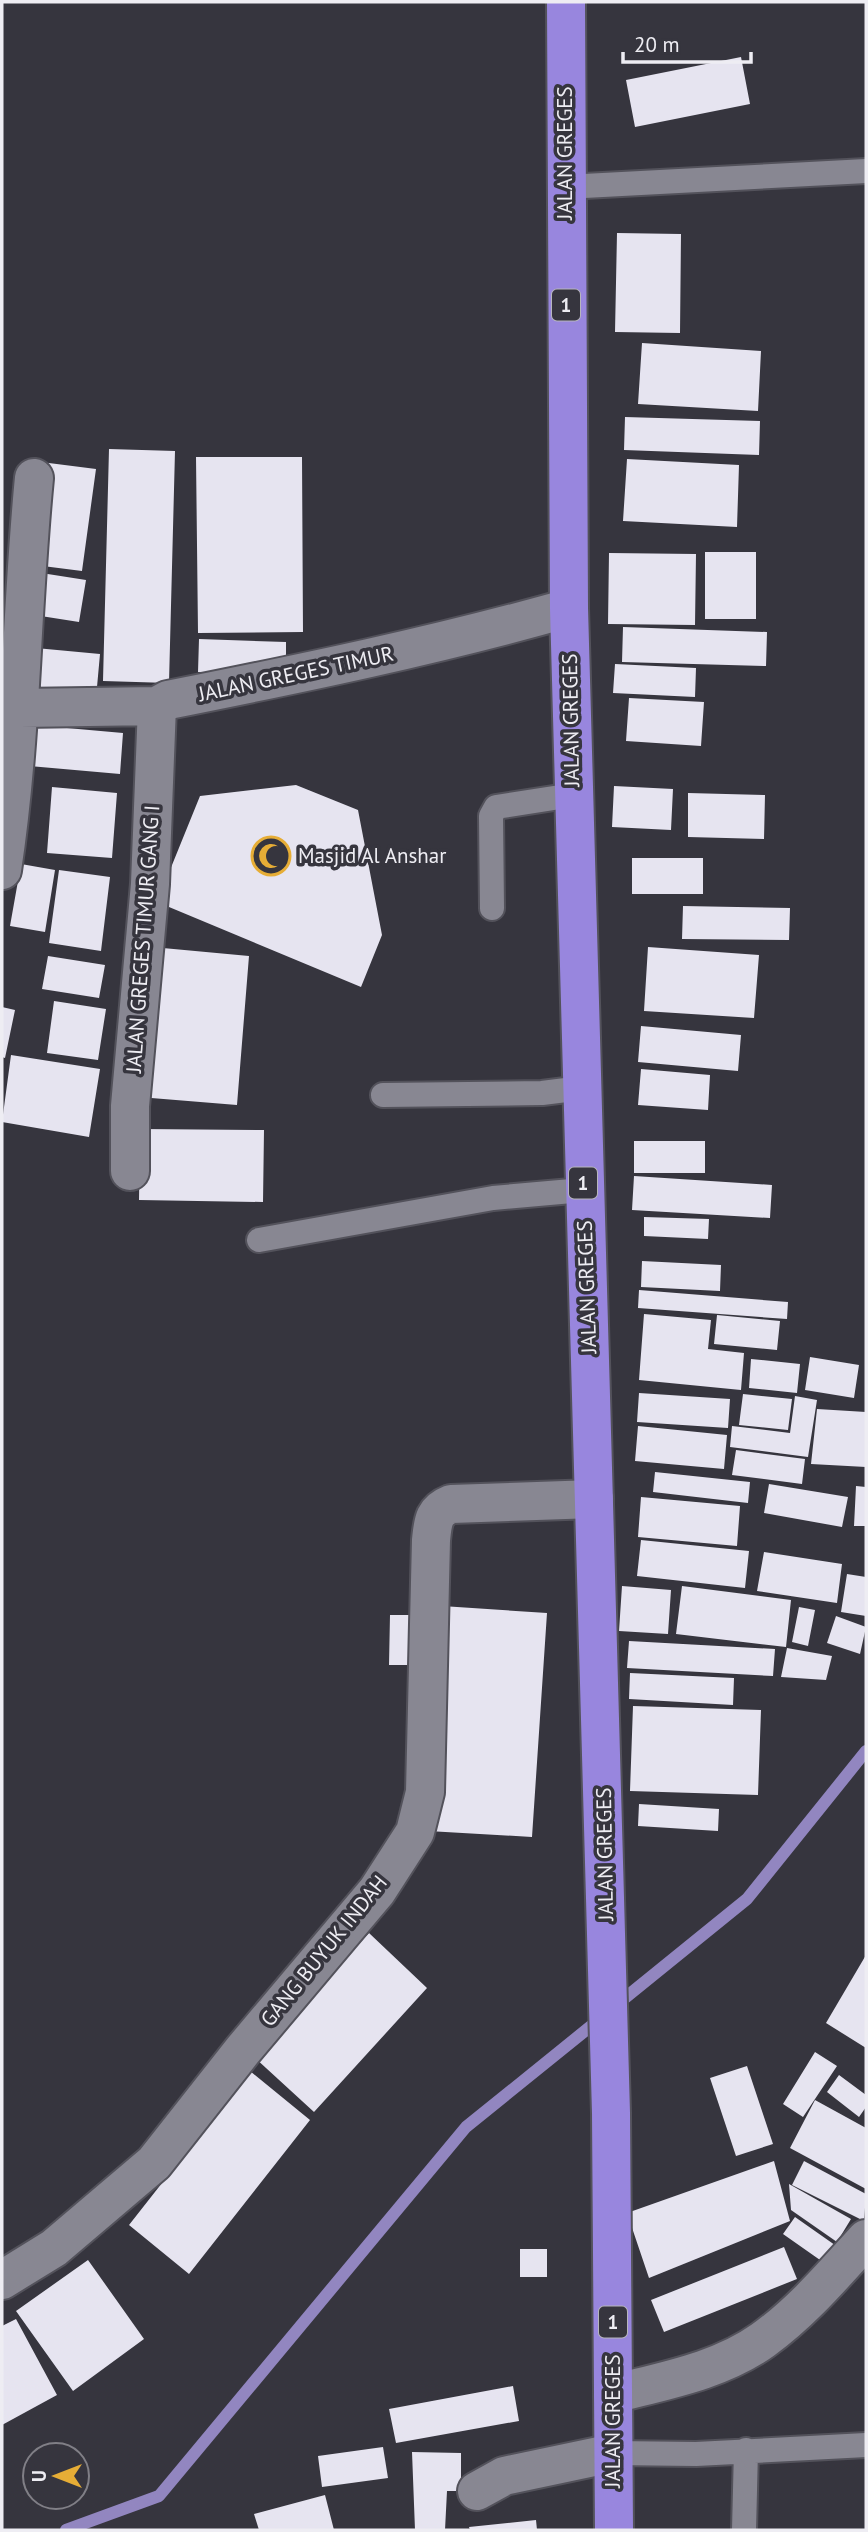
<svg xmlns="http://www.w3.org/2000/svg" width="868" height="2532" font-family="'PT Sans',sans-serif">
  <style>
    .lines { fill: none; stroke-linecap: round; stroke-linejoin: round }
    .stream { stroke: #9286c0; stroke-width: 12 }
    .building { fill: #e6e4f0 }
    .service-casing { stroke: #53525b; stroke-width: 28 }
    .minor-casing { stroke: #53525b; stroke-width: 42 }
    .trunk-casing { stroke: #53525b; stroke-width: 42 }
    .service { stroke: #888792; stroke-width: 24 }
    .minor { stroke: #888792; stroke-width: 38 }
    .trunk { stroke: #9886de; stroke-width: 38 }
    .labels { text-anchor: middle; stroke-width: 7; stroke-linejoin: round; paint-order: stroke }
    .shield { fill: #36353e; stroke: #b7b6bd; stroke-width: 2 }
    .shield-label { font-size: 19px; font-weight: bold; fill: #eeedf3 }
    .street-label { font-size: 21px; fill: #eeedf3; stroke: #36353e }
    .poi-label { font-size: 21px; fill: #eeedf3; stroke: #36353e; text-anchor: start }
  </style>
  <rect width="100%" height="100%" fill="#36353e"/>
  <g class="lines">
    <path class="stream" d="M615 2006 747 1899 866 1751
      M66 2530 159 2496 466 2127 601 2018"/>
  </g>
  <path class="building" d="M741 57 750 104 635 127 626 80Z
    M617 233 681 234 680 333 615 332Z
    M642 343 761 351 758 411 638 404Z
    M625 417 760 421 759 455 624 450Z
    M109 449 175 451 169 683 103 681Z
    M196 457H302L303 632 198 633Z
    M627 459 739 465 737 527 623 521Z
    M41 462 96 469 82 571 27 564Z
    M705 552H756V619H705Z
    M609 553 696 554 695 625 608 624Z
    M35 572 86 580 79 622 28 614Z
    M623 627 767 632 766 666 622 662Z
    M199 639 286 642V675L198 672Z
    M25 647 100 654 96 698 21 690Z
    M615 664 696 668 695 697 613 693Z
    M629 698 704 702 701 746 626 741Z
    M22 724 123 733 120 774 18 765Z
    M296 785 358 810 382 935 361 987 157 902 200 796Z
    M614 786 673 789 671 830 612 827Z
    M52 787 117 793 112 858 47 853Z
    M688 793 765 795 764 839 688 837Z
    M632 858H703V894H632Z
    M21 864 55 870 45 932 10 926Z
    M59 870 110 877 101 951 49 943Z
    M683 906 790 908 789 940 682 939Z
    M152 947 249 956 237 1105 139 1097Z
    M648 947 759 955 754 1018 644 1011Z
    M48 956 105 965 99 998 42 989Z
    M54 1001 106 1009 98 1060 47 1053Z
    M2 1007 15 1010 5 1058 2 1057Z
    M641 1026 741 1035 738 1071 638 1062Z
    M11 1055 100 1069 89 1137 2 1122Z
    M641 1069 710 1075 708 1110 638 1105Z
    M140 1129 264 1130 263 1202 139 1200Z
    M634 1141H705V1173H634Z
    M634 1176 772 1185 770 1218 632 1210Z
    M644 1217 709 1219 708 1239 644 1236Z
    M642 1261 721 1265 720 1291 641 1287Z
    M639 1290 788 1302 787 1319 638 1308Z
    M644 1314 711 1320 708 1349 744 1353 741 1390 639 1380Z
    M717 1315 780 1321 777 1350 714 1344Z
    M810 1357 859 1365 854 1398 805 1390Z
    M751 1359 800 1364 797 1393 749 1388Z
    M639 1393 730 1399 728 1428 637 1422Z
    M743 1394 792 1399 788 1430 739 1425Z
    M795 1396 817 1400 808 1457 730 1447 732 1426 790 1433Z
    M817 1409 866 1412V1467L811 1464Z
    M638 1426 727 1435 724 1469 635 1461Z
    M736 1450 805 1459 802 1484 732 1475Z
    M655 1472 750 1482 748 1503 653 1492Z
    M769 1484 848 1497 842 1527 764 1513Z
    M856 1486 866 1487V1526H854Z
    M641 1497 740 1506 737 1546 638 1537Z
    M641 1540 749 1551 745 1588 637 1576Z
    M764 1552 842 1564 837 1603 757 1591Z
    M847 1574 866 1577V1616L841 1612Z
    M622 1586 671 1590 668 1634 619 1631Z
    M682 1586 791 1600 786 1647 676 1634Z
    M442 1606 547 1613 532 1837 428 1831Z
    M799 1607 815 1610 808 1646 792 1642Z
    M390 1615H423L422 1665H389Z
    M836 1616 866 1627 860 1654 827 1643Z
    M629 1641 775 1649 773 1676 627 1668Z
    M787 1648 832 1656 826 1680 781 1677Z
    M630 1673 734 1678 733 1705 629 1699Z
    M633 1706 761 1710 758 1795 630 1791Z
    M639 1804 719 1809 718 1831 638 1826Z
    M369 1933 427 1988 314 2112 254 2057Z
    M866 1955V2048L826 2023Z
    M815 2052 837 2066 803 2117 783 2104Z
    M747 2066 773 2144 736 2156 710 2078Z
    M250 2071 310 2120 189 2274 129 2225Z
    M839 2075 866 2095V2107L859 2117 827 2092Z
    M815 2100 866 2128V2189L790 2148Z
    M774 2161 790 2221 649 2278 627 2213Z
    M804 2161 866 2194 864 2221 792 2185Z
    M789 2184 851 2219 837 2242 791 2210Z
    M795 2217 842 2250 830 2267 783 2234Z
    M784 2247 797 2279 664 2332 651 2300Z
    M520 2249H547V2277H520Z
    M88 2260 144 2339 73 2391 16 2311Z
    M16 2319 57 2395 2 2425V2326Z
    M513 2386 519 2421 396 2443 389 2409Z
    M383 2447 388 2478 322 2487 318 2456Z
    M412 2452 461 2453V2491H447L445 2530H415Z
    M325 2495 334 2530H259L254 2514Z
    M536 2520 537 2530H470L469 2527Z"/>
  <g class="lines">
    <defs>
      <path id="service" d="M565 187 866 171
        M492 908 491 816 496 807 573 795
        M383 1095 542 1093 582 1088
        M259 1240 493 1198 583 1190
        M613 2453 696 2454 866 2445
        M744 2530 746 2450"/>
      <path id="minor" d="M20 708 157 706 168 700C304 673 434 646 569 608
        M2 870C22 740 21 609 34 478
        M130 1171V1106L150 884 157 706
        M2 2280 54 2248 154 2163 243 2050 377 1891 415 1832 425 1792 431 1540C433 1522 433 1511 451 1504L594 1499
        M613 2394C663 2381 720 2371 763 2340 802 2312 834 2274 866 2239
        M477 2491 504 2476 613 2453"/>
      <path id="trunk" d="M566 2 569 608 611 2113 614 2530"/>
    </defs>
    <use href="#service" class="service-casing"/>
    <use href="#minor" class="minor-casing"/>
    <use href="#trunk" class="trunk-casing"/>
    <use href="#service" class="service"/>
    <use href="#minor" class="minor"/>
    <use href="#trunk" class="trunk"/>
  </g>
  <defs>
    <symbol id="mosque-ring" viewBox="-11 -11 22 22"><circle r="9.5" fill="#36353e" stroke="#e6ad36" stroke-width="1.5"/><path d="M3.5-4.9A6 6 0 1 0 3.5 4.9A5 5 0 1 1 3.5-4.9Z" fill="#e6ad36"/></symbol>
  </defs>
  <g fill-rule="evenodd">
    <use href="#mosque-ring" x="249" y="834" width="44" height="44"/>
  </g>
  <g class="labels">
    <g class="shield">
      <rect x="552" y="289.5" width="28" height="31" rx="5"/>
      <rect x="569" y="1167.5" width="28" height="31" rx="5"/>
      <rect x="599" y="2306.5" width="28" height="31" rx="5"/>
    </g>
    <g class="shield-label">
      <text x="566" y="312">1</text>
      <text x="583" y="1190">1</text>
      <text x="613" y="2329">1</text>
    </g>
    <g class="street-label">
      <text transform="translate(565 153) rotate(-90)" y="7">JALAN GREGES</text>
      <text transform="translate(296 674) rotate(-12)" y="7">JALAN GREGES TIMUR</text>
      <text transform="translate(571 720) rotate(-91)" y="7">JALAN GREGES</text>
      <text transform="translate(143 939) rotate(-86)" y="7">JALAN GREGES TIMUR GANG I</text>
      <text transform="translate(587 1287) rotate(-92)" y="7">JALAN GREGES</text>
      <text transform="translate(605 1854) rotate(-91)" y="7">JALAN GREGES</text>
      <text transform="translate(324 1951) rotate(-51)" y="7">GANG BUYUK INDAH</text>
      <text transform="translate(613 2421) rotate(-90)" y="7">JALAN GREGES</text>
    </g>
    <g class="poi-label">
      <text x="298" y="863">Masjid Al Anshar</text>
    </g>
  </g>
  <rect width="868" height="2532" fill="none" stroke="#eeedf3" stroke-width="7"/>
  <g transform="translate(56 2476) rotate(270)"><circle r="33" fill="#36353e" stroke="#807f86" stroke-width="2"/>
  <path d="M0-5L12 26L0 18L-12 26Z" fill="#e6ad36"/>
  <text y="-10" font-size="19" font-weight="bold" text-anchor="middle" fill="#eeedf3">U</text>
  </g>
  <path d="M623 52v10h128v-10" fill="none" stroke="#eeedf3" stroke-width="3.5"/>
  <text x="634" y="52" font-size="21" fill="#eeedf3" stroke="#36353e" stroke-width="5" paint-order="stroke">20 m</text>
</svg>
